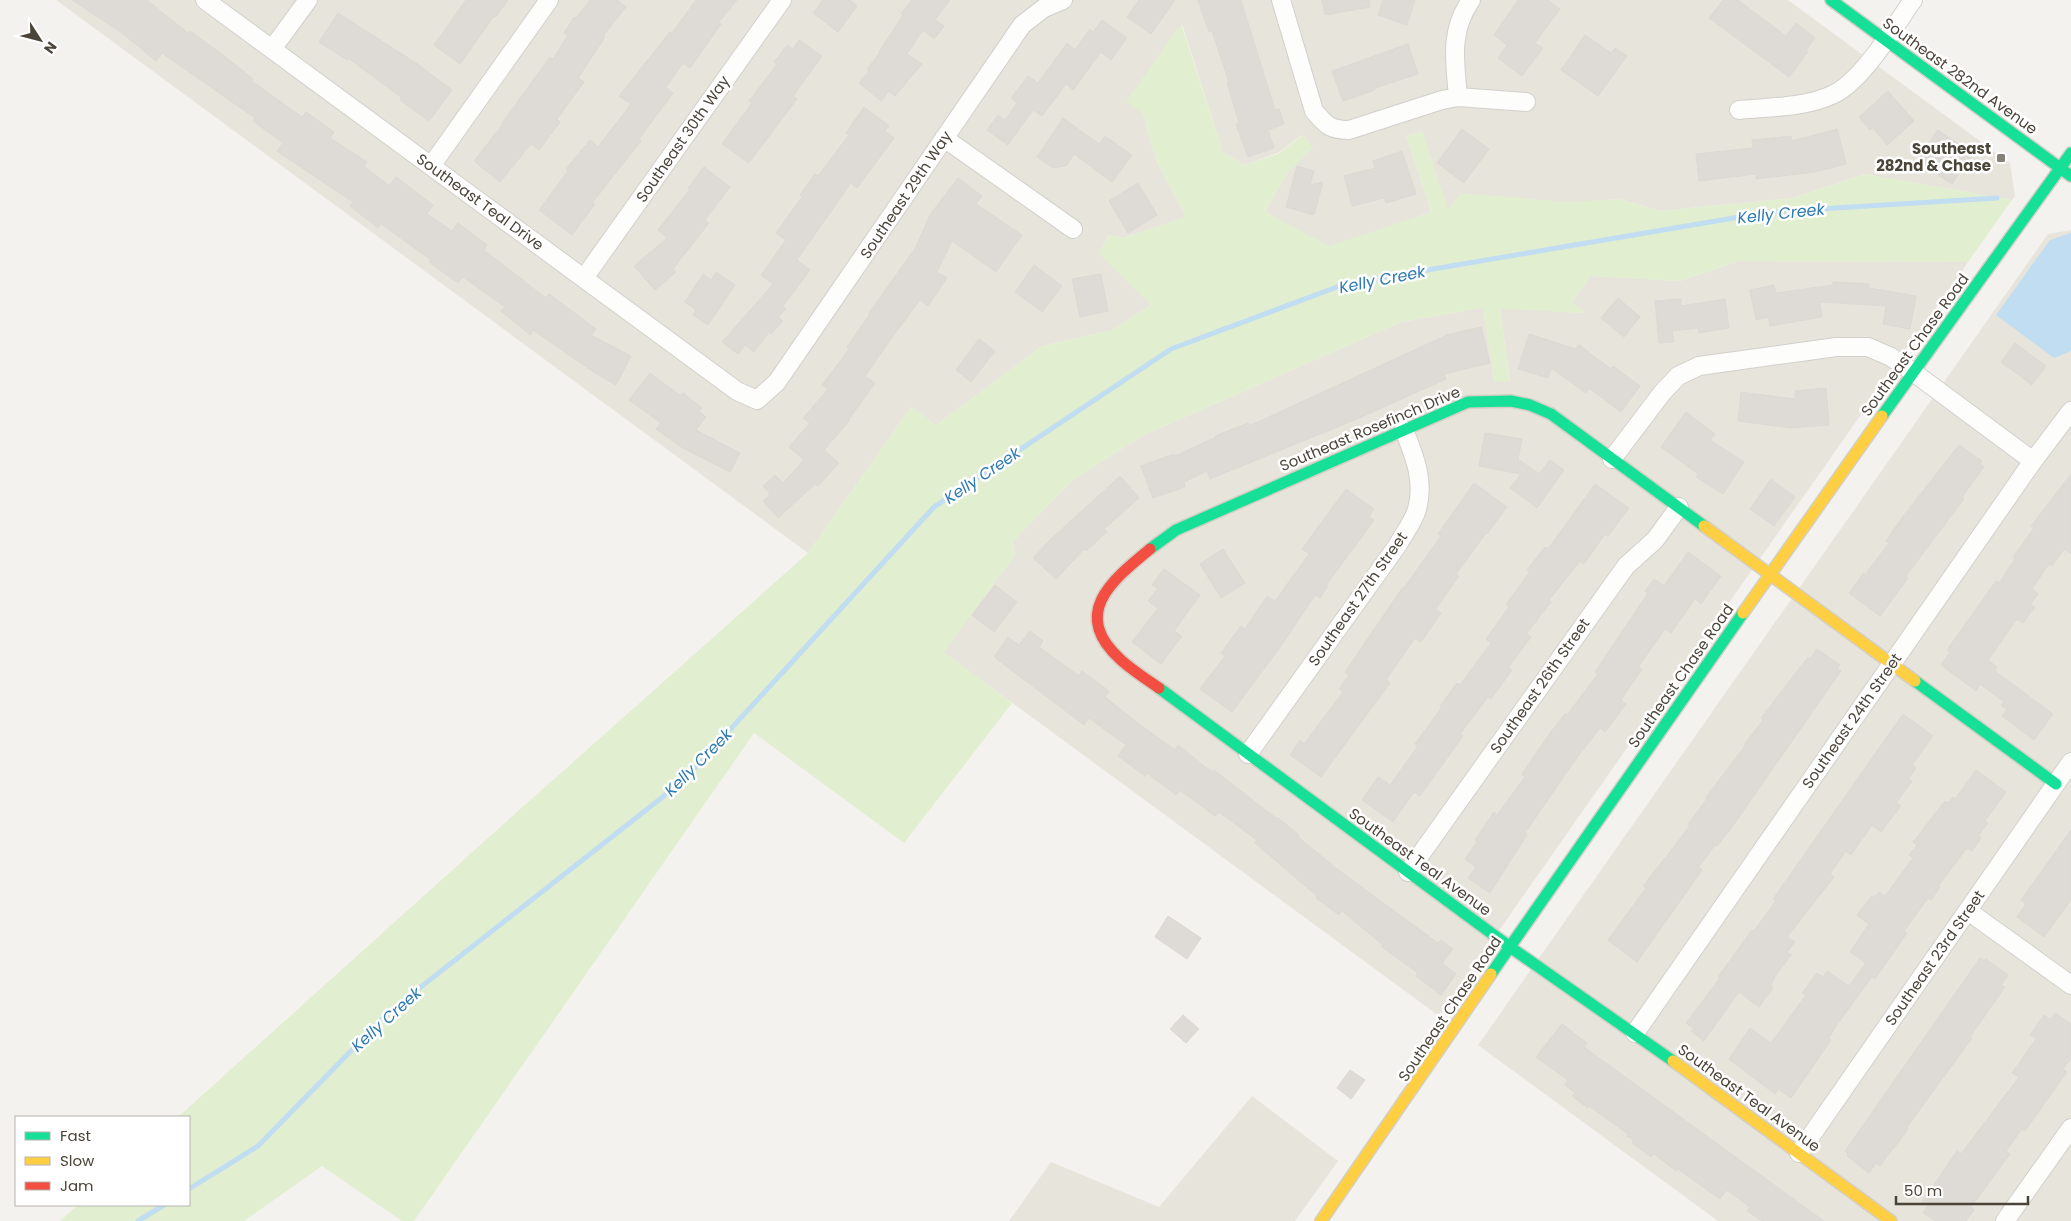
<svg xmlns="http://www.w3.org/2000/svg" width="2071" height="1221" font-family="Poppins,sans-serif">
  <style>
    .residential { fill: #e7e4dc }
    .green { fill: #e1eecf }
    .water { fill: #c0ddf1 }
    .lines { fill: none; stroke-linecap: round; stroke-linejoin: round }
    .stream { stroke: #c0ddf1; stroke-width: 5 }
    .building { fill: #dedbd6; stroke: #dcd9d4 }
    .street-casing { stroke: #d2d0cb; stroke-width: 20 }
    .fast-casing { stroke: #d3cfc5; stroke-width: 14 }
    .slow-casing { stroke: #d3cfc5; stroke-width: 14 }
    .jam-casing { stroke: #d3cfc5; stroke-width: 14 }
    .street { stroke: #fdfdfc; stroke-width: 18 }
    .fast { stroke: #16e098; stroke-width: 11 }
    .slow { stroke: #ffcf43; stroke-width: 11 }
    .jam { stroke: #f24e42; stroke-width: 11 }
    .poi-dot { fill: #868178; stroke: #fff; stroke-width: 2 }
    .labels { text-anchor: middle; stroke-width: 5; stroke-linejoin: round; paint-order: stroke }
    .street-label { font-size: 15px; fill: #4b4439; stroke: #fff }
    .poi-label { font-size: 15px; font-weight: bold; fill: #4b4439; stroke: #fff; text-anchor: end }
    .water-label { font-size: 16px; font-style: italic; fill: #2e7ab2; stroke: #fff }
  </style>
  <rect width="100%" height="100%" fill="#f4f2ee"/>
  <path class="residential" d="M56 0H1788L2010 163 2015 196 2012 200 1865 174 1793 198 1659 211 1620 199 1448 211 1422 131 1406 136 1431 212 1329 247 1265 212 1287 173 1313 147 1302 135 1278 153 1244 165 1223 152 1182 24 1143 114 1156 160 1186 217 1123 238 1108 235 1102 249 1151 305 1112 330 1042 346 936 425 911 407 808 553Z
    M2071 230V1221H1718L1478 1045 2048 234Z
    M1738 261 1968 262 1439 1016 943 652 1015 555 1013 541 1073 480 1142 436 1401 322 1483 308 1494 381H1510L1500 308 1585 313 1572 302 1591 276 1680 281Z
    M1252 1096 1338 1161 1295 1221H1009L1051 1162 1159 1207Z"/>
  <path class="green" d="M1181 24 1223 152 1244 165 1278 154 1303 135 1313 147 1287 173 1265 212 1329 246 1431 212 1406 136 1422 131 1448 210 1460 193 1567 202 1620 199 1659 211 1793 198 1865 174 2012 200 1968 262 1738 261 1680 281 1591 276 1572 302 1586 313 1500 309 1510 382 1494 381 1483 308 1401 322 1142 436 1073 480 1013 541 1015 555 944 652 1012 703 904 843 754 733 414 1221H402L322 1166 244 1221H60L78 1205H189V1117H178L507 821 808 553 911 407 936 425 1042 346 1112 330 1151 305 1098 253 1104 245 1108 235 1123 238 1186 217 1156 160 1143 114 1126 102Z"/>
  <path class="water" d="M2071 233V351L2054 358 1996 315 2050 240Z"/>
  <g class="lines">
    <path class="stream" d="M189 1189 258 1146 389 1012 683 781 934 507 1171 349 1345 284 1769 212 1997 198
      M138 1221 164 1205"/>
  </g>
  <path class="building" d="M72 0H147L188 33 190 31 223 55 253 79 252 81 302 117 306 112 334 132 330 138 367 162 364 166 389 186 396 177 433 205 427 214 452 231 458 223 487 245 484 250 546 298 549 294 596 329 591 335 631 356 616 385 595 373 533 330 530 335 501 311 505 307 463 277 458 283 429 262 431 260 381 224 378 228 350 206 353 202 277 151 283 143 253 121 255 118 162 53 156 61 122 33Z
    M466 0H508L496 17 494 16 460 64 434 45Z
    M590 0H617L626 7 603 36 605 37 578 78 584 82 557 119 560 122 539 150 531 144 500 182 474 161 503 124 502 123 550 57 553 59 568 35 564 33 574 17 576 18Z
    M696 0H737L719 22 721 24 690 68 683 63 666 87 673 93 639 139 641 141 592 203 595 204 572 235 539 210 568 171 566 169 590 140 598 147 631 104 619 96 670 32 672 33Z
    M823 0H850L857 6 838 32 813 13Z
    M912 0H950L935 20 944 26 934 39 923 30 907 54 922 64 895 96 889 91 881 101 859 83 869 71 867 69 880 53 879 52 903 15 901 13Z
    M1139 0H1175L1151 34 1127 17Z
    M1198 0H1241L1275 110 1279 109 1284 124 1268 130 1274 148 1248 157 1236 124 1239 123 1227 82H1229L1212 31 1209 32Z
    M1322 0H1369L1370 7 1325 15Z
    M1383 0H1415L1407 25 1378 15Z
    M1518 0H1548L1560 9 1535 43 1543 48 1522 76 1498 58 1507 45 1494 35Z
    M1723 0H1738L1786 36 1796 23 1815 38 1806 50 1808 52 1789 77 1709 18Z
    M338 13 419 65 452 90 429 121 400 100 401 97 348 58 347 60 319 42Z
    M1102 20 1127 38 1111 60 1101 52 1073 90 1066 84 1042 116 1033 110 1008 145 987 130 998 115 1005 120 1017 103 1011 98 1028 76 1038 83 1067 43 1075 50 1090 29 1093 32Z
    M1585 35 1611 53 1615 48 1627 56 1598 96 1561 70Z
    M799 40 822 56 793 96 797 99 749 163 722 144 752 103 749 101 777 64 774 62 787 45 793 49Z
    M1408 44 1418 74 1375 88V90L1343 101 1332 71Z
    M1888 91 1914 121 1887 145 1872 127 1870 130 1859 117Z
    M864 107 889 126 885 131 894 138 857 188 851 183 797 260 810 270 783 306 786 309 778 317 783 321 771 334 769 332 754 352 745 345 738 354 722 342 773 284 761 275 786 240 776 233 802 197 800 195 815 174 818 176 849 135 846 133Z
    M1063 118 1099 144 1105 136 1132 155 1112 182 1074 154 1066 166 1053 168 1037 157Z
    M1462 129 1489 149 1464 183 1437 163Z
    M1837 129 1846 164 1815 172 1756 179V174L1699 181 1696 154 1753 148 1752 140 1791 136 1792 141Z
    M1938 130 1973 154 1952 184 1917 161Z
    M1402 151 1416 194 1386 203 1384 198 1352 206 1344 176 1375 168 1373 161Z
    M1297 166 1314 171 1310 185 1323 182 1314 215 1286 207Z
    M704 167 730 187 705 220 709 223 673 269 676 272 655 290 634 266 667 238 658 230 690 189 688 188Z
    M958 178 982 196 976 204 1022 235 996 272 952 241 937 272 947 278 928 306 920 300 896 332 865 376 875 383 849 419 850 420 824 450 839 463 818 486 815 484 778 518 763 501 770 494 763 486 775 475 783 483 804 460 789 447 810 423 803 418 828 389 822 385 850 348 847 347 870 314 869 313 916 247 930 215Z
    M1138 183 1157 215 1128 233 1109 201Z
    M1034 265 1062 286 1042 312 1015 292Z
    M716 272 735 285 708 325 693 315 696 310 685 302 703 274 711 280Z
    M1101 274 1108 311 1080 317 1072 279Z
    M1833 282 1869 284V288L1916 296 1910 329 1883 324 1886 306 1820 302 1822 317 1770 326 1768 317 1756 320 1750 290 1774 285 1776 293 1833 285Z
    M1618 298 1640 317 1624 337 1601 318Z
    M1681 299V306L1725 299 1729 328 1699 333 1698 328 1672 331 1674 342 1659 343 1655 301Z
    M1481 327 1490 363 1444 374 1446 379 1357 419 1210 479 1207 471 1184 482 1185 487 1153 498 1141 466 1174 454 1175 456 1216 437 1215 436 1248 423 1249 426 1447 335Z
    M1529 334 1576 349 1579 345 1611 369 1613 366 1640 386 1621 412 1589 388 1586 393 1551 368 1548 378 1518 369Z
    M979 339 995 351 971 382 956 370Z
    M2015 343 2046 366 2032 385 2001 362Z
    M650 373 681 396 683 393 702 408 699 411 706 417 696 430 740 453 730 472 683 448 656 429 661 423 629 400Z
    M1826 388 1829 425 1791 428 1738 421 1741 392 1795 399V391Z
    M1686 412 1715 434 1710 440 1744 462 1723 494 1696 477 1698 474 1661 447Z
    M1485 433 1522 439 1518 459 1539 474 1550 460 1564 470 1537 508 1510 488 1521 474 1479 466Z
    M1959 445 1982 461 1980 464 1984 467 1962 497 1964 499 1906 576 1908 578 1880 616 1849 593 1864 573 1865 575 1889 543 1886 541 1904 515Z
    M2071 474V554L2064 549 2052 566 2049 564 2032 589 2038 594 2031 604 2035 607 2023 623 2017 619 1988 660 1997 667 1995 671 2053 714 2034 740 2002 716 2007 710 2001 705 2004 702 1980 684 1976 691 1941 665 1950 652 1947 650 1996 581 1999 583 2015 559 2013 557 2034 528 2031 526Z
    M1120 476 1139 498 1104 529 1107 532 1086 551 1084 549 1056 579 1033 558 1052 538Z
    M1771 479 1795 497 1774 526 1750 509Z
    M1474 483 1507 507 1487 534 1486 533 1456 574 1459 576 1435 610 1441 613 1421 642 1415 638 1386 680 1390 683 1321 777 1290 755 1300 740 1304 744 1343 692 1339 689 1349 675 1345 672 1403 587 1404 588 1441 536 1438 534Z
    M1595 484 1629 508 1608 536 1605 534 1584 564 1580 561 1549 600 1551 602 1527 633 1531 637 1508 668 1512 670 1491 699 1488 697 1460 734 1463 736 1420 796 1414 792 1393 822 1362 800 1378 777 1390 785 1418 746 1415 744 1442 707 1440 706 1457 683 1460 685 1491 643 1486 639 1509 607 1506 604 1530 572 1527 570 1545 547 1548 549Z
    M1346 489 1374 509 1369 517 1374 520 1327 584 1328 586 1320 598 1315 595 1281 646 1232 712 1200 689 1225 656 1221 653 1241 626 1245 629 1267 596 1275 601 1309 554 1302 549Z
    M1223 549 1245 583 1221 598 1200 564Z
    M1688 552 1721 576 1701 604 1695 599 1671 633 1665 629 1638 667 1642 669 1621 700 1626 704 1605 732 1600 728 1576 759 1525 833 1527 835 1490 893 1468 878 1476 867 1465 859 1477 842 1475 840 1494 812 1497 815 1525 777 1522 774 1547 737 1565 714 1567 715 1598 674 1595 672 1648 593 1645 591 1654 579 1664 586Z
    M1164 569 1200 595 1174 631 1182 636 1161 664 1132 642 1158 608 1148 601 1158 588 1152 585Z
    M995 585 1017 602 994 632 972 615Z
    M1030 631 1043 641 1039 647 1079 676 1082 671 1109 691 1105 697 1139 724 1175 750 1178 745 1212 772 1214 770 1276 818 1277 817 1299 835 1298 837 1337 869 1438 943 1441 940 1453 949 1442 963 1456 974 1441 995 1416 976 1418 973 1382 947 1383 945 1342 911 1339 915 1316 898 1317 896 1255 843 1257 840 1219 812 1215 816 1180 790 1176 795 1147 773 1145 776 1118 756 1126 745 1089 718 1084 725 994 657 1008 637 1019 645Z
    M1817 649 1840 665 1837 668 1841 671 1730 830 1717 846 1715 845 1699 867 1702 870 1637 962 1608 940 1646 888 1643 886 1690 826 1688 824 1707 799 1706 797 1745 746 1744 745 1763 720 1761 718 1808 657 1810 659Z
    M1903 714 1933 736 1912 765 1916 768 1908 779 1912 781 1896 803 1901 806 1881 832 1872 825 1851 855 1846 851 1830 874 1834 877 1787 937 1795 942 1787 952 1791 955 1774 978 1771 986 1773 988 1759 1007 1739 992 1704 1041 1691 1031 1693 1028 1686 1023 1720 978 1718 977 1752 930 1754 931 1776 901 1773 899Z
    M1976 770 2006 792 1985 821 1988 823 1978 836 1981 838 1972 851 1967 848 1938 886 1940 887 1931 900 1928 898 1904 931 1907 933 1875 979 1872 977 1836 1026 1829 1038 1831 1040 1791 1098 1778 1089 1775 1094 1729 1059 1750 1028 1771 1043 1806 995 1802 993 1817 973 1823 977 1827 971 1849 986 1866 963 1850 952 1869 924 1857 915 1872 896 1874 898 1879 892 1885 896 1913 858 1909 855 1917 845 1913 842 1945 801 1948 803 1953 797 1955 799Z
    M2071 830V900L2044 937 2017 917 2026 904 2021 900Z
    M1168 916 1201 938 1187 959 1155 937Z
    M1980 958 1984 961 1986 959 2008 975 2001 985 2005 987 1970 1037 1972 1038 1907 1127 1908 1129 1894 1148H1893L1880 1166 1876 1163 1869 1173 1847 1156 1848 1154 1845 1151Z
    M2055 1013 2071 1024V1058L2063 1069 2067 1072 2025 1131 2022 1129 2006 1151 2010 1154 1971 1207 1974 1210 1966 1221H1935L1923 1213 1928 1206 1922 1202 1957 1151 1961 1154 2019 1077 2012 1073 2036 1039 2030 1035 2044 1015 2050 1019Z
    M1183 1015 1199 1029 1186 1043 1170 1029Z
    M1562 1024 1587 1043 1584 1047 1824 1221H1762L1747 1211 1750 1207 1727 1190 1720 1199 1678 1169 1676 1171 1654 1154 1651 1157 1632 1143 1634 1140 1627 1136 1628 1134 1589 1106 1588 1108 1572 1096 1575 1093 1565 1085 1568 1080 1536 1057Z
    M1350 1070 1365 1080 1351 1099 1337 1088Z"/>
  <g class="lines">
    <defs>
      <path id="street" d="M205 0 737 391 757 400 777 382 1022 25 1044 8 1063 0
        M1281 0 1314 111C1326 125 1330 130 1349 130L1442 100 1458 97 1526 102
        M272 49 308 0
        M1458 97C1455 61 1449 32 1471 0
        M1739 110C1769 107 1805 108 1834 94 1863 80 1894 27 1913 0
        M944 138 1073 229
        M431 166 549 0
        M584 278 782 0
        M1612 459 1662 393 1678 376 1699 366 1836 347H1868L1891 357 1913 372 2033 461
        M1248 754 1397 546C1403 535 1414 521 1417 509 1425 481 1414 455 1404 430
        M1408 872 1626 566 1655 540 1679 507
        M1968 911 2071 985
        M1635 1033 2033 461 2071 411
        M1799 1153 2071 762
        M2005 1221 2071 1128"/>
      <path id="fast" d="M1831 0 2071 176
        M1882 416 2071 153
        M1150 549 1176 530 1468 402 1511 401 1530 405 1551 414 1704 526
        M1915 681 2056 784
        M1159 688 1510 947 1673 1061
        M1491 974 1743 613"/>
      <path id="slow" d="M1704 526 1915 681
        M1743 613 1882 416
        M1673 1061 1891 1221
        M1321 1221 1491 974"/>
      <path id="jam" d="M1150 549C1111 581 1070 614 1121 660 1132 670 1146 679 1159 688"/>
    </defs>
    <use href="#street" class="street-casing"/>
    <use href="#fast" class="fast-casing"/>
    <use href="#slow" class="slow-casing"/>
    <use href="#jam" class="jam-casing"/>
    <use href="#street" class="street"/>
    <use href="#fast" class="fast"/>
    <use href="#slow" class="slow"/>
    <use href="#jam" class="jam"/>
  </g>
  <rect class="poi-dot" x="1996" y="153" width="10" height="10" rx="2.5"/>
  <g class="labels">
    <g class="street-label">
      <text transform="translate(1960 76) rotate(36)" y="5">Southeast 282nd Avenue</text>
      <text transform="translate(683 139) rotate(-55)" y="5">Southeast 30th Way</text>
      <text transform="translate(906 195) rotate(-56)" y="5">Southeast 29th Way</text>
      <text transform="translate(480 202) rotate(36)" y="5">Southeast Teal Drive</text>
      <text transform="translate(1915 345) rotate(-54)" y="5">Southeast Chase Road</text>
      <text transform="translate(1370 429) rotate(-23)" y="5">Southeast Rosefinch Drive</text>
      <text transform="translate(1358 599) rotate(-55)" y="5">Southeast 27th Street</text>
      <text transform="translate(1681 676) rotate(-55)" y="5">Southeast Chase Road</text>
      <text transform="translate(1540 686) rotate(-55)" y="5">Southeast 26th Street</text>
      <text transform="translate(1852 721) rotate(-55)" y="5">Southeast 24th Street</text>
      <text transform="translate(1420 862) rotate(36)" y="5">Southeast Teal Avenue</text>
      <text transform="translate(1935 958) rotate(-55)" y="5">Southeast 23rd Street</text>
      <text transform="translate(1450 1009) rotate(-56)" y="5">Southeast Chase Road</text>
      <text transform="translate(1749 1098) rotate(36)" y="5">Southeast Teal Avenue</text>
    </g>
    <g class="poi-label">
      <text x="1991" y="154">Southeast<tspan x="1991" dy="17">282nd &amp; Chase</tspan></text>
    </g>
    <g class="water-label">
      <text transform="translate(1781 213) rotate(-6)" y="6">Kelly Creek</text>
      <text transform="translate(1382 279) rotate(-11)" y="6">Kelly Creek</text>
      <text transform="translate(982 475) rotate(-34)" y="6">Kelly Creek</text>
      <text transform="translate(698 762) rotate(-45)" y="6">Kelly Creek</text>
      <text transform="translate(386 1019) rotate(-42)" y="6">Kelly Creek</text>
    </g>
  </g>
  <rect x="15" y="1116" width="175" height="90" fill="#ffffff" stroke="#b7b4b0"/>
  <rect x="25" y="1132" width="25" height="8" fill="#16e098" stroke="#b7b4b0"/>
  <text x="60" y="1141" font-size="15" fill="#4b4439">Fast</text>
  <rect x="25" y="1157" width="25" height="8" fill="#ffcf43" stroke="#b7b4b0"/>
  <text x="60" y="1166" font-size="15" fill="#4b4439">Slow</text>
  <rect x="25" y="1182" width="25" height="8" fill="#f24e42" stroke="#b7b4b0"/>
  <text x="60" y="1191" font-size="15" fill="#4b4439">Jam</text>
  <g transform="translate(40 40) rotate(126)" stroke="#ffffff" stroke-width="4" paint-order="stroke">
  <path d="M0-4L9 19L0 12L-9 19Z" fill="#4b4439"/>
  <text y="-8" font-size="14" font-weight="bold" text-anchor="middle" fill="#4b4439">N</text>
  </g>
  <path d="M1896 1196v8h132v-8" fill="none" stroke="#4b4439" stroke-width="2.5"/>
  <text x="1904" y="1196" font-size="15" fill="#4b4439" stroke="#ffffff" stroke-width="4" paint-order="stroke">50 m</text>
</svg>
